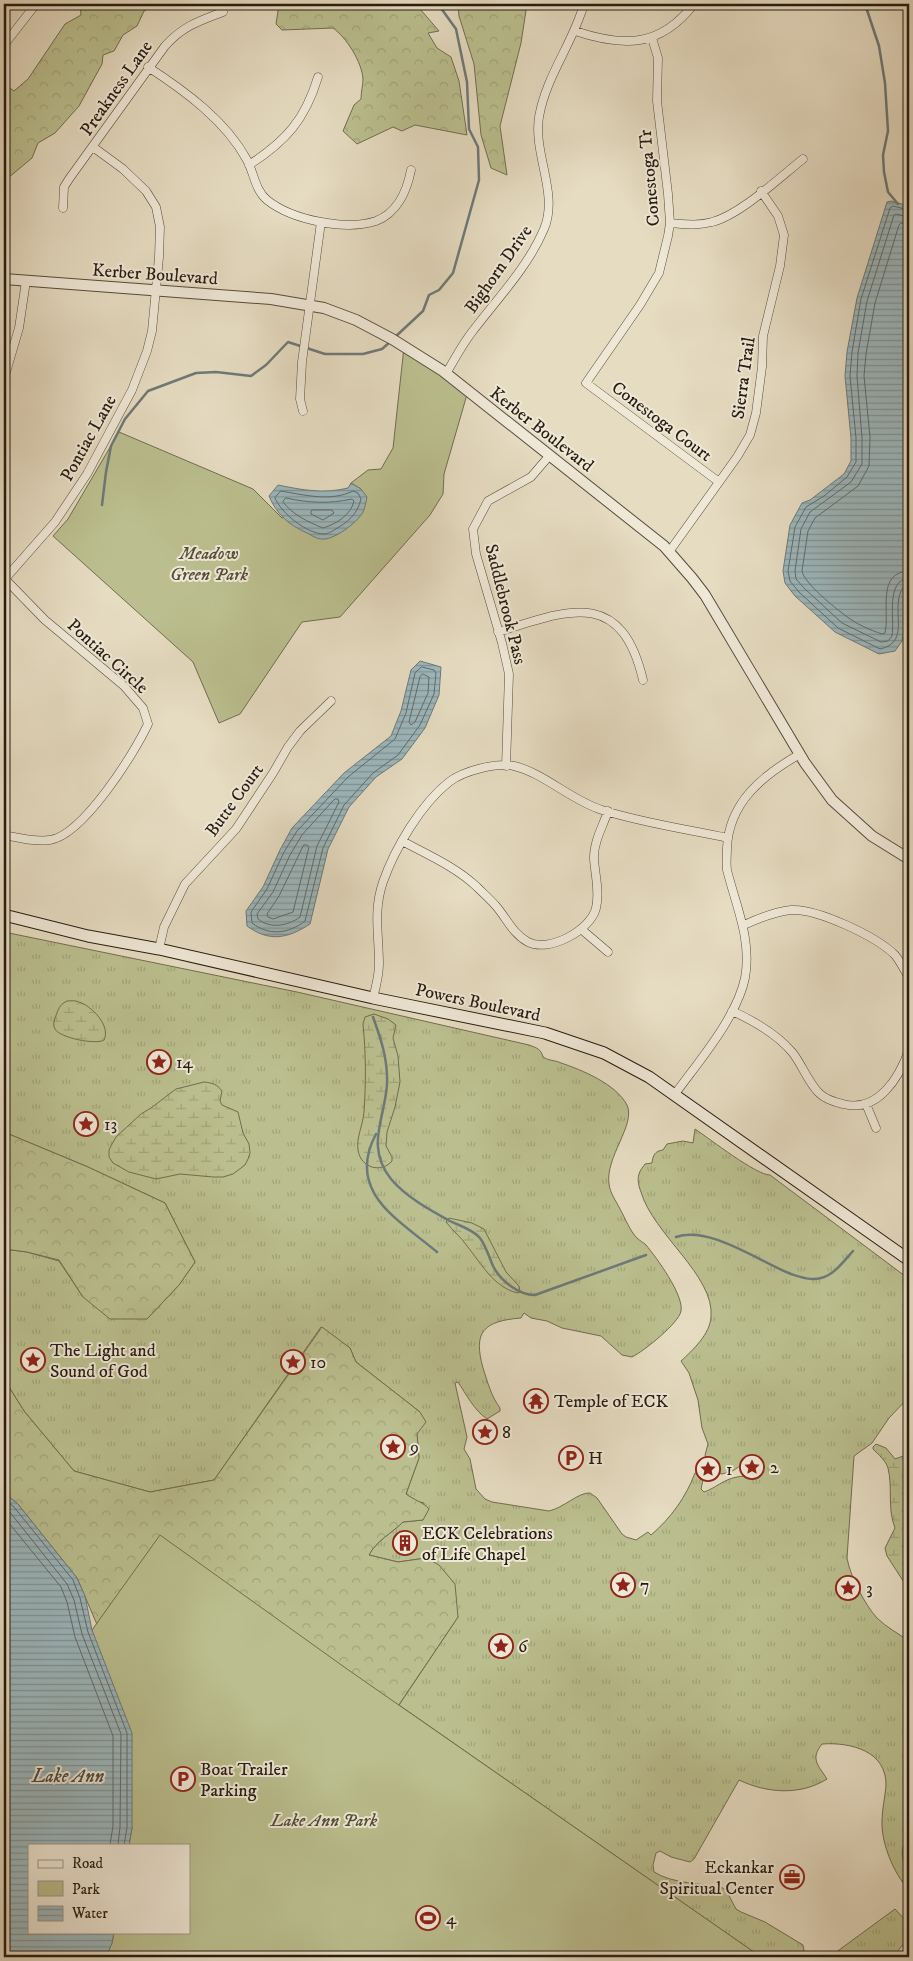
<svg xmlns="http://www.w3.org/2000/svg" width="913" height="1961" font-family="'IM FELL DW Pica',serif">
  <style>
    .grass { fill: url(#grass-tufts); stroke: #706d50 }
    .forest { fill: url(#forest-crowns); stroke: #706d50 }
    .wetland { fill: url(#wetland-marsh); stroke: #706d50 }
    .park { fill: #bbbf8f; stroke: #706d50 }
    .water { fill: url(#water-rules); stroke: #6d7979 }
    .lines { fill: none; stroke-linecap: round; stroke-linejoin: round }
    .shore { stroke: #616a68; stroke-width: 1 }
    .stream { stroke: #6d7979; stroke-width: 2.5 }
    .minor-casing { stroke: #564b3c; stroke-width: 9 }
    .tertiary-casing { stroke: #564b3c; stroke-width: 12 }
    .secondary-casing { stroke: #261b10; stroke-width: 13 }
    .minor { stroke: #efe8d7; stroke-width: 8 }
    .tertiary { stroke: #efe8d7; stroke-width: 10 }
    .secondary { stroke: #efe8d7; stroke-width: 11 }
    .labels { text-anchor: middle; stroke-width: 4; stroke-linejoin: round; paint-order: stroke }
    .street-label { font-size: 18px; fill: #261b10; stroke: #efe8d7 }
    .park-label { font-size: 18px; font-style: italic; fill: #534c36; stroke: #efe8d7 }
    .poi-label { font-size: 18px; fill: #261b10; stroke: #efe8d7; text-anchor: start }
    .water-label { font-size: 19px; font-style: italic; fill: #494a45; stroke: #efe8d7 }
  </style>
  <defs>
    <pattern id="grass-tufts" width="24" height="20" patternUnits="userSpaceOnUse" patternTransform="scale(1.25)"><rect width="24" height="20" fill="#bbbf8f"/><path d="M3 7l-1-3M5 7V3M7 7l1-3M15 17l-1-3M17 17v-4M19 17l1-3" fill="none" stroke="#a1a47a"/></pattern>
    <pattern id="forest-crowns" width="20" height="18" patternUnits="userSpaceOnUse" patternTransform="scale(1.25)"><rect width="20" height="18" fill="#bbbf8f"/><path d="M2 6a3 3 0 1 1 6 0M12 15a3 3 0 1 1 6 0" fill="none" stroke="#a1a47a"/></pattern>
    <pattern id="wetland-marsh" width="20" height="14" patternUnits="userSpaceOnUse" patternTransform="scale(1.25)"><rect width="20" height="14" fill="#bbbf8f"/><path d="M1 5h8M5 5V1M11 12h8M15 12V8" fill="none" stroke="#a1a47a"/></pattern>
    <pattern id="water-rules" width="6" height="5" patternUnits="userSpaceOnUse" patternTransform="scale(1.25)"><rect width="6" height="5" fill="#9cb8bf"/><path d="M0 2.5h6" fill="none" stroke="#7f959a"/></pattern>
  </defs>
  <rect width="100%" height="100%" fill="#e6dcc2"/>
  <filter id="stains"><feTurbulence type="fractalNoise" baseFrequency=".004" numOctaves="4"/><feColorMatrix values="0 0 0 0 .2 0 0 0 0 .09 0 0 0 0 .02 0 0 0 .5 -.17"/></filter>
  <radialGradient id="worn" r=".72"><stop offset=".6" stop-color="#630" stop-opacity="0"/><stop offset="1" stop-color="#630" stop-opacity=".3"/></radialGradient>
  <path class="grass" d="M4 932 297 992 529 1045C537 1048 541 1049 543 1057 549 1061 555 1060 561 1063 582 1070 616 1084 627 1105 636 1125 605 1157 609 1184 610 1193 616 1201 620 1209 625 1218 630 1231 637 1238 640 1241 643 1242 646 1245 656 1257 684 1295 681 1311 679 1323 644 1351 632 1357L622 1355 601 1336 562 1328 547 1321 531 1318 524 1313 521 1318C483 1321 473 1332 483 1368 488 1383 491 1396 500 1408V1411L487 1419C474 1410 466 1394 458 1382L455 1383 467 1437 464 1449 470 1459 476 1489 485 1499 492 1502 549 1511C563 1508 579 1492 590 1493L597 1498 622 1534 626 1537 636 1540 648 1532 651 1535C671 1518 686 1497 695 1473L702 1472 704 1475 701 1489 704 1492C716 1488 722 1480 737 1477 746 1475 753 1478 759 1470L757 1460C747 1454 744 1464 737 1468 732 1472 727 1473 721 1474L710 1467 705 1455 708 1444 702 1428 698 1400 689 1373 681 1361C693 1350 710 1334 711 1317 715 1276 653 1234 641 1192 639 1187 637 1180 639 1174 640 1170 643 1167 645 1164L652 1163C653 1155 655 1151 663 1150L667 1144 683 1141 693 1143 695 1129C710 1139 756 1175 770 1175L909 1279V1397L889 1418 872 1443 854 1456 847 1558C850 1576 865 1605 877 1618 886 1627 899 1634 909 1641V1890C894 1874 881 1843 882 1821 882 1809 885 1798 886 1786 887 1751 851 1742 822 1744 810 1759 818 1765 827 1779 800 1796 766 1793 739 1780L694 1859 690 1862 671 1857 660 1851 656 1853 653 1865 654 1872C673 1884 701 1883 723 1888L727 1892 736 1909 741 1912 765 1922 803 1945 804 1951C814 1957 824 1957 835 1953L895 1909 909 1924V1937L893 1957H761L399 1705 458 1617 426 1558 398 1562 369 1555C376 1541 392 1533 403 1522L423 1520 424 1503 416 1501 406 1494 419 1458 417 1434 420 1412 356 1362 350 1348 321 1327 214 1480 150 1492 74 1471 24 1411 4 1379V1249L27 1252 59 1261 83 1297 147 1319 179 1285 195 1262 165 1203 88 1167 4 1132Z"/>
  <path class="forest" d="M80 4H156L144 11 137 26 123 35 114 51 103 55 102 64 79 106 55 133 38 143 32 158 8 178 7 192 4 197V106L7 102 4 100V84L14 91 28 79 65 24 81 15Z
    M282 4H411L420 9 439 31 428 33 437 48 451 57 459 81 467 135 415 125 402 131 393 127 357 144 343 131 354 105 361 99C361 92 363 85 363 79 362 62 346 37 333 28L282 30 276 24 278 11Z
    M458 4H527L521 43 500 126 507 175 491 168 481 135 474 64 459 16Z
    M4 1132 88 1167 165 1203 195 1262 179 1285 147 1319H110L83 1297 59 1260 27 1252 4 1249Z
    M322 1327 350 1348 356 1362 420 1412 426 1422 417 1434 419 1458 406 1494C414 1500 423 1502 429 1509L423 1520 403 1522C392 1533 376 1541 369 1555L398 1562 426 1558 439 1565 455 1584 458 1617 359 1764 145 1736 77 1578 17 1503 4 1493V1379L24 1411 74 1471 150 1492 214 1480Z"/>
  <path class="wetland" d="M67 1001C71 1001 75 1000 79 1002 92 1006 111 1026 104 1040 96 1045 60 1038 55 1029 52 1024 55 1018 57 1013 59 1007 61 1004 67 1001Z
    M374 1014 388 1019 396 1025 393 1038 398 1056 400 1082 395 1107 387 1132 386 1146 392 1157V1161C382 1173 361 1169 358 1150 356 1138 363 1125 364 1112 366 1082 366 1054 363 1024L365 1017Z
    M204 1082C212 1083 217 1084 222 1091L220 1101 222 1105 238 1112 243 1133 249 1144 250 1153 248 1159 245 1165 233 1174 223 1177H213L180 1174 156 1179 129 1172 113 1163 109 1157V1150L112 1144 116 1137 141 1114 151 1108 176 1089Z
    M449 1218 472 1223 484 1229 506 1272 519 1286 520 1292 518 1293C494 1288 481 1263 467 1246 461 1237 453 1231 446 1222Z
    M876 1444 886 1448 895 1459 909 1454V1590L887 1556 885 1548 895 1528C887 1508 893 1488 888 1468 886 1461 878 1454 873 1449V1447Z"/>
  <path class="park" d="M404 347 468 391 444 474 443 494 430 515 340 617 302 622 240 714 219 723 193 662 53 536 68 519 119 432 253 489 282 518 361 489 351 483 368 470 381 469 393 448Z
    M160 1535 347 1669 761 1957H106L112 1943 114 1932H189V1845H129L132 1828 92 1630Z"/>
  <path class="water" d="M891 201 909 206V587L904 594 905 628 902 641 895 651 879 654 835 632 795 596 785 583 783 571 790 525 802 503 810 500 844 474 851 461V438L845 376 847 352 857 298 887 202Z
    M351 483 361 489 367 497C366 502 365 508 363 512 357 523 333 541 321 539 317 539 311 535 307 533 289 525 277 515 269 496L278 485C302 490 324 494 348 488Z
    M420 661 441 667 439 695 425 728 402 759 376 777 349 807 328 849 310 924C287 939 269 942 247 926L246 911 263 887 280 850 292 828 344 773 391 736 401 711 411 670Z
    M4 1493 17 1503 77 1578 85 1596 92 1630 132 1733V1828L129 1845H29V1932H114L112 1943 106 1957H4Z
    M909 1835V1876C902 1858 898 1852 909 1835Z"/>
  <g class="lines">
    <path class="shore" d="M909 210 893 206 890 208 861 299 852 352 850 376 856 438V462L847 477 824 496 806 507 795 527 788 571 790 581 799 592 838 628 880 649C913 642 888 607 904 586L909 585
      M909 217 896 214 894 215 867 301 858 353 857 376 862 438V464L851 482 810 512 801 529 795 571 796 579 804 588 842 623 881 642 888 641 892 636C895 619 885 580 909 578
      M909 224 901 223 899 225 875 303 866 354 864 376 870 437 869 466 858 486 815 518 808 531 802 571C804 583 835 608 846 616 856 624 870 630 882 634L885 633C890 612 876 572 909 571
      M281 491C304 495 331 502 353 491L358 493 361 499C357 515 348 522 334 530 331 532 328 534 324 534 307 534 281 513 275 498Z
      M286 498C309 503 329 504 352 499L354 501C351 515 336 524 323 528 308 522 293 515 283 502Z
      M313 510H332L334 513 323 520 311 514V511Z
      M422 667 434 670 436 673 434 694 420 725 398 755 373 773 344 805 323 848 305 921C288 934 269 936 252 923L251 912 267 889 284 852 297 831 348 777 395 739 406 713 415 673Z
      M423 674 429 677 428 693 415 722 411 725 409 722 420 677Z
      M335 799H338L339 802 317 846 300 917C288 926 270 929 258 919L257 914 273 892 290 855 302 835Z
      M304 845H307L309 847 293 912 273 919 268 917 267 914 279 896Z
      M4 1499 14 1507 73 1580 80 1598 88 1632 127 1733V1828L124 1845
      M4 1507 9 1511 67 1584 74 1600 82 1634 121 1734 120 1827 118 1845
      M4 1517 61 1587 67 1602 75 1637 113 1736V1826L110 1845"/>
    <path class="stream" d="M865 4 879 46 885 83 888 131 883 155 884 172 888 192 898 204
      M394 338 423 311 429 295 439 290 453 273 479 180 478 147 469 129 467 82 456 29 438 4
      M102 505 106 472 111 446 125 419 148 391 196 373 216 372 251 376 266 365 288 342 325 354H363L382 349 390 342
      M373 1017C381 1039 388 1060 387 1084 385 1119 365 1146 391 1179 406 1197 430 1210 450 1221 460 1226 472 1229 480 1238 486 1246 489 1257 493 1266 500 1280 518 1295 535 1295L646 1255
      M376 1134C345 1192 399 1220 437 1252
      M676 1237C709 1225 760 1262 791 1274 800 1277 811 1281 821 1278 834 1275 844 1261 853 1251"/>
    <defs>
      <path id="minor" d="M575 31C623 47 660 48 694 4
        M652 38 658 58 657 101 668 194 670 223 668 236 659 273 640 305 586 383 719 482
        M4 45 36 4
        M148 67C185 91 226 121 247 160 254 173 255 190 267 200 292 220 346 231 376 221 397 213 407 191 411 170
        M249 165C286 141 305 120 318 77
        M63 208 64 187 69 179 165 46C183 26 199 21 223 12
        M670 223C684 224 698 226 712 222 740 215 779 178 803 159
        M446 374C454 360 462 345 472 332 497 299 528 267 544 229 559 194 533 154 539 117 546 76 573 43 584 4
        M4 379 19 328 26 281
        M303 411 300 399 302 362 321 222
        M669 552 737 457 750 435 756 413 762 367 763 336 780 266 784 235 778 216 761 191
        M4 580 55 522 87 474 132 390 147 351 152 331 159 257 160 227 156 207 146 191 123 169 93 147
        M498 632C568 610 621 587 643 680
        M506 766 509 674 502 643 476 554 473 529 488 501 531 477 550 455
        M4 835C19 838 35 842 50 840 83 835 134 754 148 724L143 708 124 686 45 620 5 579
        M402 841C428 855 456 867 477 887 483 893 490 899 496 906 507 919 513 934 528 942 549 953 591 930 596 908 600 892 595 875 594 859 593 843 603 826 608 811
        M744 925C759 918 775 912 791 910 817 908 877 937 895 955 900 961 905 971 909 978
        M581 929 608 952
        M159 949 164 927 185 884 236 829 273 773 288 747 300 731 331 701
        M373 998C376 987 379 976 379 964 379 935 373 911 383 882 395 848 421 804 449 782 463 771 497 762 514 766 544 773 572 801 602 810 643 823 686 829 728 838
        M732 1011C754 1021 776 1033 792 1052 802 1064 807 1081 819 1093 825 1099 834 1102 843 1104 878 1113 899 1078 909 1050
        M675 1094C699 1061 737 1017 745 978 752 940 736 906 727 870 726 863 727 855 727 848 729 802 763 775 800 754
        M866 1104 876 1128"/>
      <path id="tertiary" d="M4 279 271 299 324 308 356 320 392 339 443 371 664 546 692 578 705 595 805 763 832 800 872 836 909 859"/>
      <path id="secondary" d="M4 915 88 936 159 949 373 998 545 1033 604 1053 649 1077 909 1260"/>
    </defs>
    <use href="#minor" class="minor-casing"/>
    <use href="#tertiary" class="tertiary-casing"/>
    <use href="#secondary" class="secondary-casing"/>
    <use href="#minor" class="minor"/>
    <use href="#tertiary" class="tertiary"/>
    <use href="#secondary" class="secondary"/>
  </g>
  <defs>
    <symbol id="sight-ring" viewBox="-11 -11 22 22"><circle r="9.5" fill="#efe8d7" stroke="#8f2418" stroke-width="1.5"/><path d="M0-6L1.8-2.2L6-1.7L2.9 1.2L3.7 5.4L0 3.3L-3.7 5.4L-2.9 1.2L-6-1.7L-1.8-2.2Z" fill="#8f2418"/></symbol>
    <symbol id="temple-ring" viewBox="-11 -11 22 22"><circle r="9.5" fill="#efe8d7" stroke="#8f2418" stroke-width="1.5"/><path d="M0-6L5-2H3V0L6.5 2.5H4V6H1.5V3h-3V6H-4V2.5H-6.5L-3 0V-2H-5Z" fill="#8f2418"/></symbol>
    <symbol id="parking-ring" viewBox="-11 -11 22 22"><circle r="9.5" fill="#efe8d7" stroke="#8f2418" stroke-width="1.5"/><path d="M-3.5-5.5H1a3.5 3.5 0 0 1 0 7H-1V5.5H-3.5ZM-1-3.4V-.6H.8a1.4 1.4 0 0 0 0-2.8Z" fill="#8f2418"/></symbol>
    <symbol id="building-ring" viewBox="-11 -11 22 22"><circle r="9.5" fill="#efe8d7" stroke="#8f2418" stroke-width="1.5"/><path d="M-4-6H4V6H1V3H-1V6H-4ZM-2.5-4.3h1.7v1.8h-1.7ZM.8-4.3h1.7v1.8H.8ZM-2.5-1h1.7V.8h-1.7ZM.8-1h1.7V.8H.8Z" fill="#8f2418"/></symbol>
    <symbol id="office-ring" viewBox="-11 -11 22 22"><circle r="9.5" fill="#efe8d7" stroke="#8f2418" stroke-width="1.5"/><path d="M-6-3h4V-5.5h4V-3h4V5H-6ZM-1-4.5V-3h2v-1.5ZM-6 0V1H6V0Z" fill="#8f2418"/></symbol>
    <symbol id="stadium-ring" viewBox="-11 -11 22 22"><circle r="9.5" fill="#efe8d7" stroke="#8f2418" stroke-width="1.5"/><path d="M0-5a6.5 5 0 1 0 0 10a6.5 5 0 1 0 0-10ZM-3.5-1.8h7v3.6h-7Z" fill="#8f2418"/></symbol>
  </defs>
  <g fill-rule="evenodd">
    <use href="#sight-ring" x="145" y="1048" width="28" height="28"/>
    <use href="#sight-ring" x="72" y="1110" width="28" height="28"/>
    <use href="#sight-ring" x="19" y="1346" width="28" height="28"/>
    <use href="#sight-ring" x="279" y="1348" width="28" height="28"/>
    <use href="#temple-ring" x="522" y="1387" width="28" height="28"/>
    <use href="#sight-ring" x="471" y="1418" width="28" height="28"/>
    <use href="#sight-ring" x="379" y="1433" width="28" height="28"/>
    <use href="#parking-ring" x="557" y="1444" width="28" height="28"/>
    <use href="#sight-ring" x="738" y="1453" width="28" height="28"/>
    <use href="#sight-ring" x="694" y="1455" width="28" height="28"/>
    <use href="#building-ring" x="391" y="1529" width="28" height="28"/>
    <use href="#sight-ring" x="609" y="1571" width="28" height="28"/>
    <use href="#sight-ring" x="834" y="1574" width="28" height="28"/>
    <use href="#sight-ring" x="487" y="1632" width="28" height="28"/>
    <use href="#parking-ring" x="169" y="1765" width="28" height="28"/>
    <use href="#office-ring" x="778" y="1863" width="28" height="28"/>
    <use href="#stadium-ring" x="414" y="1904" width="28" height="28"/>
  </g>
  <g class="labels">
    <g class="street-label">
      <text transform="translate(116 88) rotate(-55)" y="6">Preakness Lane</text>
      <text transform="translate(649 178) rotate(-95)" y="6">Conestoga Tr</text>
      <text transform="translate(498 269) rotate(-55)" y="6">Bighorn Drive</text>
      <text transform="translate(155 274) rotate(4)" y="6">Kerber Boulevard</text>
      <text transform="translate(743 378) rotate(-82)" y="6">Sierra Trail</text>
      <text transform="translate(662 421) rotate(37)" y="6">Conestoga Court</text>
      <text transform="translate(542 429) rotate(38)" y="6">Kerber Boulevard</text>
      <text transform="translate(88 438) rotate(-61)" y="6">Pontiac Lane</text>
      <text transform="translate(506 604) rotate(76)" y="6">Saddlebrook Pass</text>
      <text transform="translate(108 656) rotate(42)" y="6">Pontiac Circle</text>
      <text transform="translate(234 800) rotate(-54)" y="6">Butte Court</text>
      <text transform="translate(478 1002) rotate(12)" y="6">Powers Boulevard</text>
    </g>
    <g class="park-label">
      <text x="209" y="559">Meadow<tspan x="209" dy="21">Green Park</tspan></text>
      <text x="324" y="1826">Lake Ann Park</text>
    </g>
    <g class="poi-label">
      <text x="176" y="1068">14</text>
      <text x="104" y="1130">13</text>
      <text x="50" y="1356">The Light and<tspan x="50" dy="21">Sound of God</tspan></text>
      <text x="310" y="1368">10</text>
      <text x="554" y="1407">Temple of ECK</text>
      <text x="502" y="1438">8</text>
      <text x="410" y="1453">9</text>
      <text x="588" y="1464">H</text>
      <text x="770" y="1473">2</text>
      <text x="726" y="1475">1</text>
      <text x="422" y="1539">ECK Celebrations<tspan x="422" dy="21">of Life Chapel</tspan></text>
      <text x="640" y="1591">7</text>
      <text x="866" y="1594">3</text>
      <text x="518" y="1652">6</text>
      <text x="200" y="1775">Boat Trailer<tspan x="200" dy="21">Parking</tspan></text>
      <text x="774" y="1873" text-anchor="end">Eckankar<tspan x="774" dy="21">Spiritual Center</tspan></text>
      <text x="446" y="1924">4</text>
    </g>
    <g class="water-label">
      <text x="68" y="1782">Lake Ann</text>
    </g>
  </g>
  <rect width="913" height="1961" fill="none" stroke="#e6dcc2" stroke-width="20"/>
  <rect x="5" y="5" width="903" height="1951" fill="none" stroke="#261b10" stroke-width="2.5"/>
  <rect x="10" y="10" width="893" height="1941" fill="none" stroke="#261b10"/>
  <rect x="28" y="1844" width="162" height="90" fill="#efe8d7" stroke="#9f9687"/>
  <rect x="38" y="1860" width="25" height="8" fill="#efe8d7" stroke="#9f9687"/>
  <text x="72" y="1868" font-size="15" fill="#261b10">Road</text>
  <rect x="38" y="1881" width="25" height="15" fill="#bbbf8f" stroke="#9f9687"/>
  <text x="72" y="1894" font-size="15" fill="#261b10">Park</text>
  <rect x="38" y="1906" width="25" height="15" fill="url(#water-rules)" stroke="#9f9687"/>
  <text x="72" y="1918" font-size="15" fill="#261b10">Water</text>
  <rect width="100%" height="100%" filter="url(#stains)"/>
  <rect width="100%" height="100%" fill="url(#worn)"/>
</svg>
